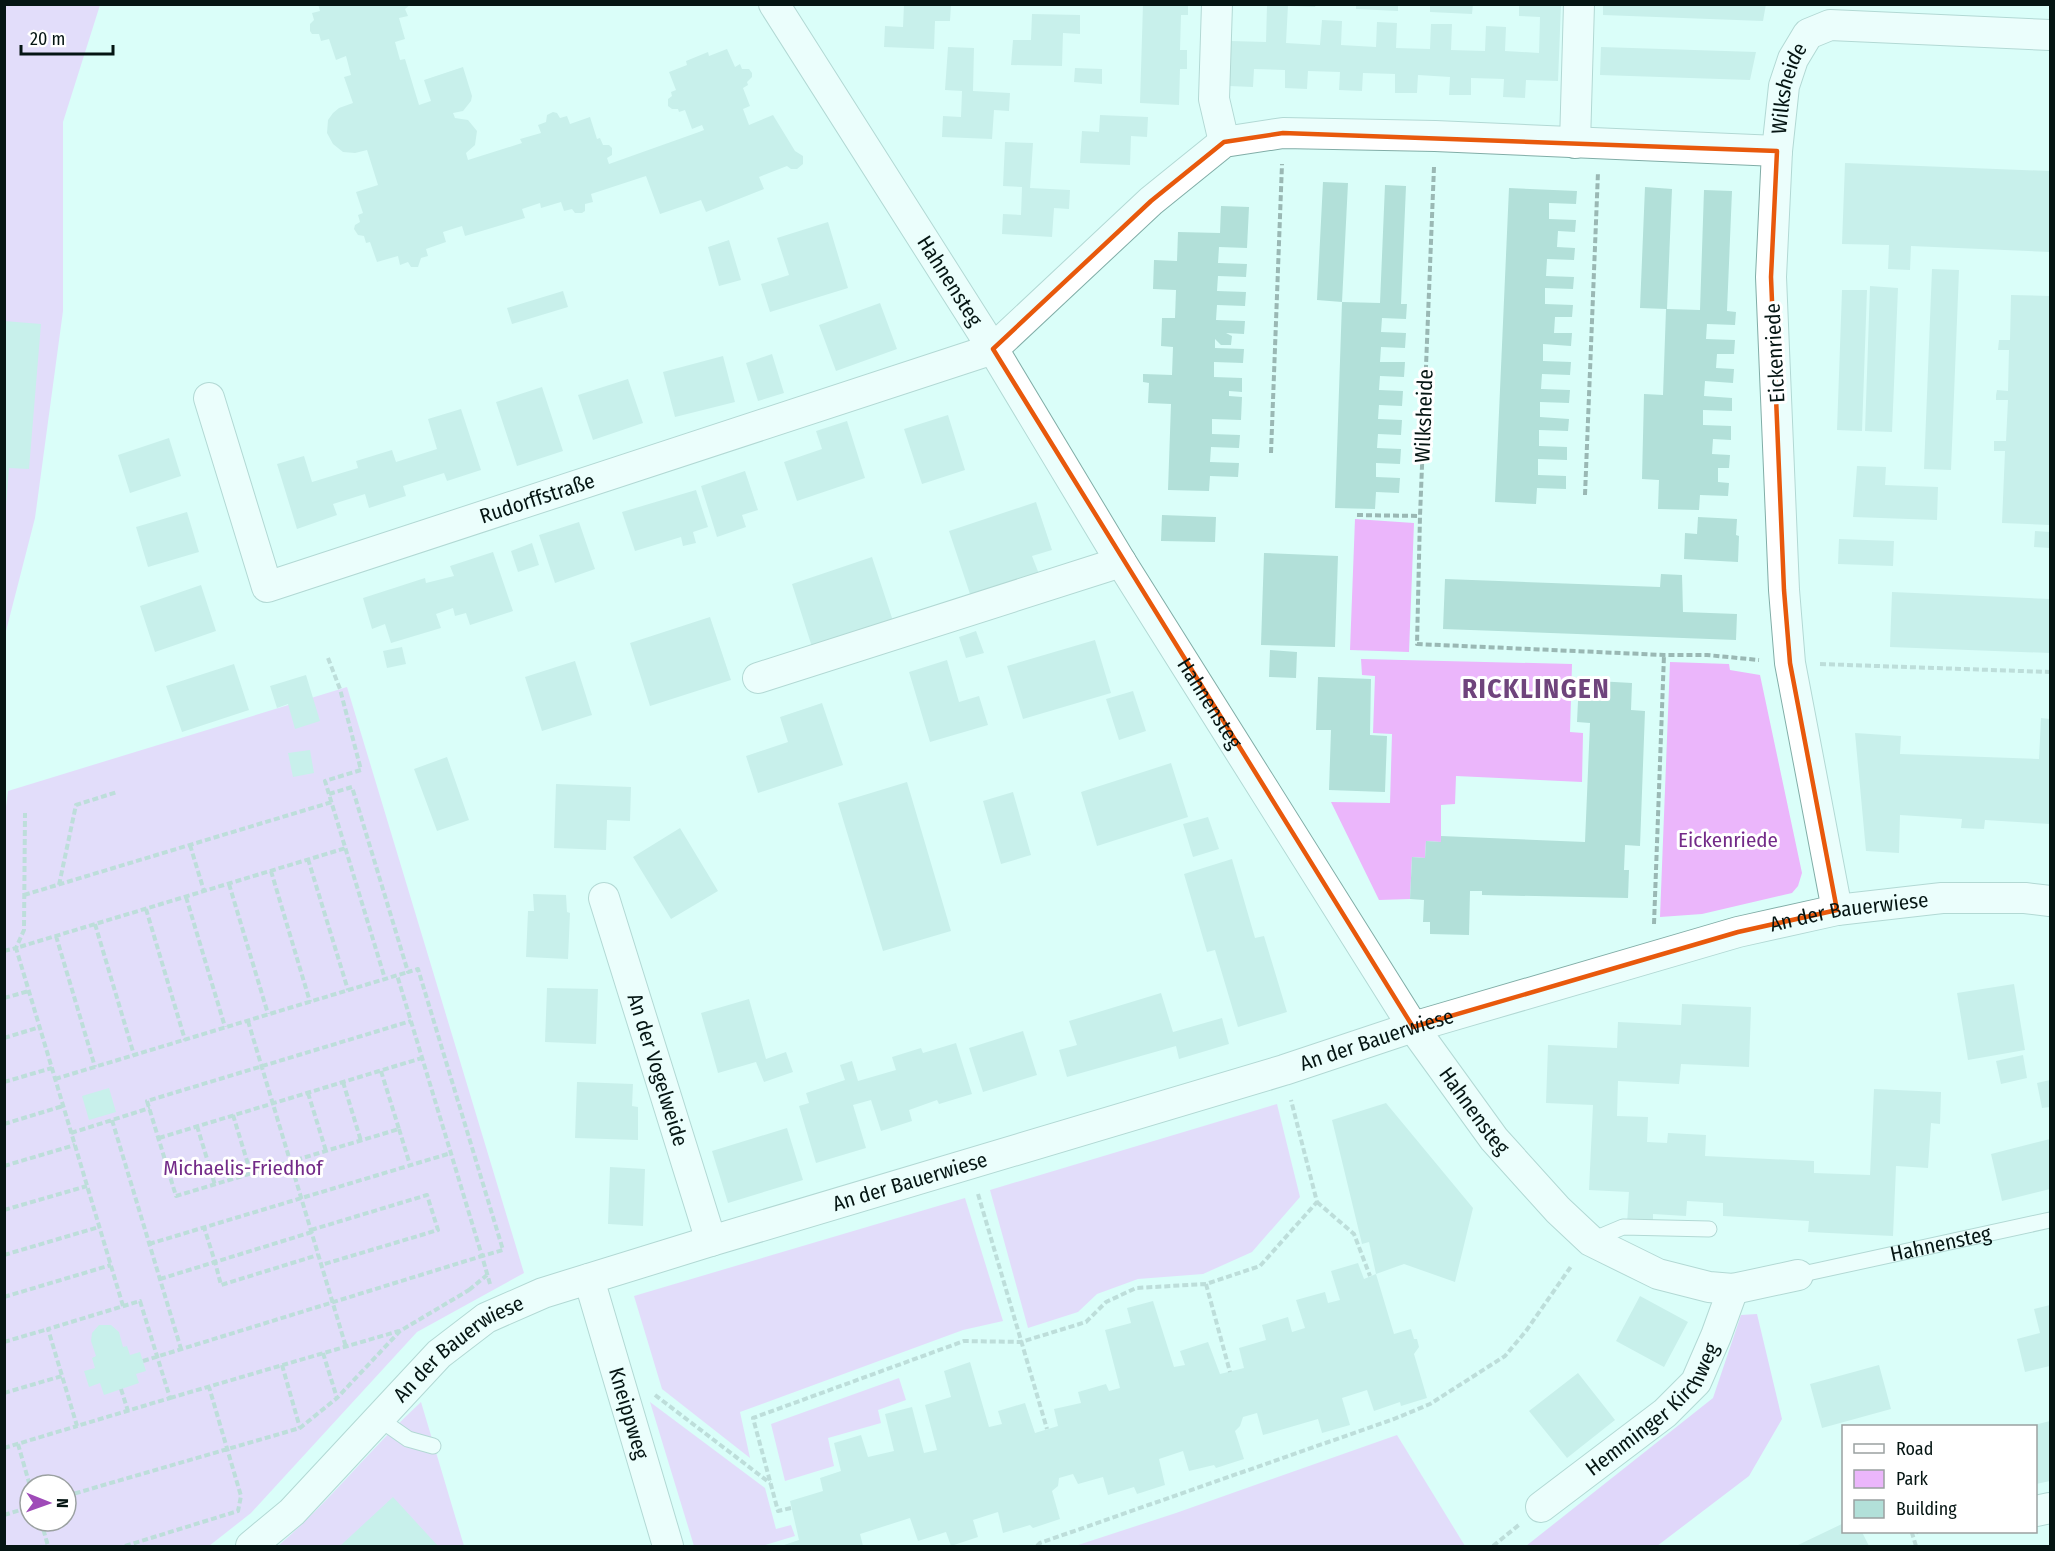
<svg xmlns="http://www.w3.org/2000/svg" width="2055" height="1551" font-family="'Fira Sans Condensed',sans-serif">
  <style>
    .green { fill: #ebb6fb; fill-rule: evenodd }
    .forest { fill: #e7a8fa }
    .building { fill: #b2e0d9 }
    .lines { fill: none; stroke-linecap: round; stroke-linejoin: round }
    .service-casing { stroke: #81ada7; stroke-width: 17 }
    .minor-casing { stroke: #81ada7; stroke-width: 32 }
    .path { stroke: #9ab8b4; stroke-width: 4; stroke-dasharray: 6 3; stroke-linecap: butt }
    .service { stroke: #fff; stroke-width: 15 }
    .minor { stroke: #fff; stroke-width: 30 }
    .marked { fill: none; stroke: #e8590c; stroke-width: 4.5; stroke-linejoin: round }
    .labels { text-anchor: middle; stroke-width: 6; stroke-linejoin: round; paint-order: stroke }
    .street-label { font-size: 21px; fill: #051513; stroke: #fff }
    .park-label { font-size: 21px; fill: #732a88; stroke: #fff }
    .district-label { font-size: 27px; font-weight: bold; letter-spacing: 1.5px; fill: #6f447c; stroke: #fff }
  </style>
  <rect width="100%" height="100%" fill="#dafef9"/>
  <path class="green" d="M4 5H100L63 122V311L35 518 5 635Z
    M1355 519 1414 523 1409 652 1350 650Z
    M1361 659 1572 664 1570 732 1583 733 1582 782 1456 776 1455 804 1441 805V842L1426 841 1425 858 1412 857 1410 899 1379 900 1331 802 1390 803 1392 734 1373 733 1375 676 1362 675Z
    M1670 662 1729 664 1730 670 1760 675 1802 873 1798 886 1792 893 1702 914 1660 917Z
    M347 687 524 1273 417 1332 251 1513 209 1546H5L4 823 8 791ZM30 1485H66V1521H30Z
    M1277 1104 1300 1197 1252 1252 1203 1274 1138 1279 1097 1294 1078 1312 1028 1328 990 1190Z
    M965 1198 1003 1321 963 1330 740 1412 750 1458 662 1389 634 1296Z
    M899 1378 906 1400 878 1410 881 1423 828 1438 834 1466 785 1481 771 1424Z
    M421 1402 464 1546H278C329 1502 371 1448 421 1402Z
    M650 1402 765 1488 776 1529 791 1525 795 1536 762 1546H694Z
    M1397 1435 1465 1546H1075L1176 1513Z"/>
  <path class="forest" d="M1757 1314 1782 1419 1749 1476 1657 1546H1526L1713 1398 1741 1315Z"/>
  <path class="building" d="M318 4H411L405 9 408 16 399 18 405 39 395 42 400 60 405 59 419 105 431 101 424 80 463 67 472 96 471 101 463 111 453 113 455 118 468 120 477 131 475 145 466 153 468 160 522 143 520 139 541 133 538 125 546 122 547 115 553 112 557 113 560 118 567 116 570 124 590 117 597 139 600 138 603 145H609L612 148V155L607 158 609 164 699 132 704 130 702 125 692 129 685 110 679 112 678 109H672L668 106V99L672 96 671 92 676 90 669 72 687 65 686 61 708 52 709 56 727 49 735 67 740 64 742 69H749L752 73V77L747 82 748 85 743 88 750 106 743 109 749 125 773 115 795 151 803 156V164L797 169H791L787 166 759 177 764 189 706 212 701 200 660 214 646 176 591 194 593 202 585 204V211L582 213H575L572 209 564 211 561 202 541 208 540 203 522 209 525 218 465 236 462 226 443 232 446 242 426 249 428 256 421 258 418 267H411L408 262 400 265 398 256 377 262 370 242 366 243 364 236 358 235 354 229 355 225 360 222 358 215 363 213 356 192 378 185 367 150 355 153 343 152 333 144 327 133 328 120 333 113 339 108 353 103 344 77 351 75 346 56 336 60 329 39 321 41 319 34H312L310 31V24L314 20 312 13 320 11Z
    M904 4H951L950 21H935L934 49 884 47 885 26 903 27Z
    M1143 4H1188V15H1181L1180 50H1187V69H1180L1179 105 1140 103Z
    M1356 4H1398V11L1356 9Z
    M1430 4H1473L1472 14 1430 12Z
    M1603 4H1766L1763 21 1603 15Z
    M1267 5H1288L1286 43 1320 45 1322 20 1342 21 1341 45 1376 47 1377 22 1397 23 1396 48 1430 49 1431 24H1452L1451 50 1485 51 1486 26 1506 27 1505 51 1539 53 1540 17 1519 16V5H1561L1558 81 1526 80 1525 98 1503 97 1504 79 1471 78V95H1449L1450 77 1418 75 1417 93H1395V74L1363 73 1362 91 1339 90 1340 72 1308 71 1307 89 1285 88V70L1254 69 1253 87 1229 86 1231 41 1266 42Z
    M1290 5H1316L1315 7 1290 6Z
    M1032 14 1080 15V34L1063 33 1062 66 1011 65 1013 40H1031Z
    M948 47 974 48 973 91 1010 93 1009 111 994 110 992 139 942 137 943 116 961 117 962 91 945 90Z
    M1601 47 1756 52 1750 80 1600 75Z
    M1075 68 1102 69V84L1074 82Z
    M1100 115 1148 117 1147 137 1131 136 1130 165 1080 163 1082 131 1099 132Z
    M1005 142 1033 143 1030 188 1070 190 1069 209 1054 208 1052 237 1002 234 1003 214 1021 215 1022 187 1003 186Z
    M1845 163 2050 171V252L1911 246 1910 270 1888 269 1889 245 1842 244Z
    M1323 182 1348 183 1342 302 1380 303 1385 185 1406 186 1401 304H1407L1406 319 1382 318 1381 332 1406 333 1405 348 1381 347 1380 362H1405L1404 377 1380 376 1379 390 1403 391 1402 406 1379 405 1378 419 1402 420 1401 435 1378 434 1377 448 1401 449 1400 464 1376 463V477L1400 478 1399 493 1376 492 1375 509 1335 508 1342 302 1317 300Z
    M1645 187 1672 189 1667 309 1700 310 1704 190 1732 191 1727 311 1736 312 1735 325 1707 324 1706 339 1735 340 1734 354H1717L1716 368 1734 369 1733 383 1705 381 1704 396 1732 398V411L1703 410V425L1731 426V440L1713 439 1712 454 1730 455 1729 468H1718V482L1729 483 1728 496 1700 495 1699 510 1658 509 1659 480 1642 479 1644 394 1663 395 1666 309 1640 308Z
    M1509 188 1577 191 1576 204 1549 203V219L1576 220 1575 232 1558 231 1557 247 1575 248 1574 260 1547 259 1546 276 1574 277 1573 289 1545 288V304L1573 305 1572 317H1555L1554 333H1572L1571 346 1543 344V361L1571 362 1570 375 1542 374 1541 389 1570 390 1569 403 1540 402V417L1569 419 1568 431 1539 430V446L1567 447V460L1538 459V475L1566 476V489L1537 488 1536 504 1495 502Z
    M1221 206 1249 207 1247 248 1219 247 1218 263 1247 264 1246 277 1218 276 1217 291 1246 292 1245 306 1217 305 1216 320 1245 321 1244 334 1226 333 1232 336 1231 345H1221L1215 339V348L1244 349 1243 363 1214 362V377L1242 378V392L1229 391V396L1242 397 1241 420 1212 419V434L1240 435 1239 448 1211 447 1210 462 1239 463 1238 477 1210 476 1209 491 1168 490 1171 404 1148 403 1149 383 1143 382V374L1172 375 1173 347 1161 346 1162 318H1175L1176 290 1153 289 1154 260 1177 261 1178 232 1220 233Z
    M828 222 848 288 770 312 761 284 789 275 777 238Z
    M729 240 741 280 719 286 708 247Z
    M1932 269 1959 270 1951 470 1924 469Z
    M1870 286 1898 288 1892 432 1865 431Z
    M1842 290H1867L1862 431 1837 430Z
    M563 291 568 307 512 324 507 308Z
    M2011 295 2050 296V525L2002 523 2005 451H1994V441H2006L2008 400H1996V395L1997 390 2008 391 2009 350H1998L1999 340H2010Z
    M880 303 897 349 836 371 819 325Z
    M4 321 41 324 29 469 9 468 6 506H4Z
    M772 354 784 393 758 401 746 363Z
    M723 356 735 402 675 417 663 372Z
    M628 379 643 423 593 440 578 395Z
    M542 387 563 451 517 466 496 402Z
    M461 409 481 470 447 481 444 473 403 486 406 496 369 508 365 494 333 504 337 515 297 529 277 464 304 456 312 482 358 468 356 461 392 450 396 462 437 449 428 419Z
    M948 415 965 470 922 484 904 429Z
    M847 421 865 478 797 501 784 462 822 449 816 431Z
    M169 438 181 476 130 493 118 455Z
    M1857 466 1886 467 1885 485 1938 487 1937 520 1853 517Z
    M745 471 758 510 742 515 746 527 717 537 701 486Z
    M696 490 708 527 693 532 696 543 683 546 681 537 635 551 622 512Z
    M1036 502 1052 550 1032 556 1039 574 971 597 949 531Z
    M187 512 199 552 148 567 136 527Z
    M1162 515 1216 517 1215 542 1161 541Z
    M1698 517 1737 519 1736 535 1739 536 1738 562 1684 559 1685 533 1697 534Z
    M579 522 595 569 555 583 539 535Z
    M2035 531 2050 532V548L2034 547Z
    M1839 539 1894 541 1893 566 1838 564Z
    M532 543 539 565 518 572 511 551Z
    M493 552 513 611 470 625 466 613 455 616 453 608 436 614 441 628 391 643 385 624 372 629 363 598 425 578 426 583 454 576 450 566Z
    M1264 553 1338 556 1335 647 1261 645Z
    M872 557 893 621 812 647 792 584Z
    M1661 574 1682 575 1683 612 1737 614 1736 640 1443 629 1445 579 1660 587Z
    M201 585 216 631 155 652 140 606Z
    M1892 592 2050 599V653L1890 647Z
    M710 617 731 680 650 706 630 643Z
    M976 631 984 653 966 658 959 637Z
    M1095 640 1111 693 1023 719 1007 666Z
    M402 647 406 664 387 668 383 651Z
    M1270 650 1297 652 1296 678 1269 677Z
    M947 660 959 702 979 696 988 725 930 742 909 672Z
    M575 661 592 715 542 731 525 677Z
    M234 664 249 710 182 732 166 686Z
    M306 675 320 721 295 729 288 704 277 708 270 686Z
    M1318 677 1371 679 1370 735 1387 736 1385 792 1329 790 1331 730H1316Z
    M1579 680 1632 683 1631 710 1645 711 1640 846 1625 845 1624 870H1629L1628 898 1482 895V891H1470L1469 935 1430 934V922H1423L1424 900 1410 899 1412 857 1425 858 1426 841 1441 842V836L1585 842 1590 723 1577 722Z
    M1133 691 1146 731 1119 740 1106 699Z
    M822 703 843 765 758 793 746 756 788 742 780 717Z
    M2041 718 2050 719V824L1985 820 1984 829 1961 828 1962 819 1900 815 1899 853 1866 851 1855 733 1901 736 1900 754 2039 759Z
    M310 750 314 773 293 777 288 753Z
    M447 757 469 820 437 831 414 769Z
    M1171 763 1188 817 1097 846 1081 792Z
    M907 782 951 931 883 951 838 803Z
    M556 784 631 787 630 821 607 820 606 850 554 848Z
    M1013 792 1031 855 1001 864 983 801Z
    M1208 817 1219 849 1193 857 1183 824Z
    M680 828 718 891 671 919 633 857Z
    M1232 859 1255 938 1264 936 1287 1012 1238 1027 1215 950 1207 952 1184 874Z
    M533 894 566 895 567 912 570 913 568 959 526 957 528 911H534Z
    M2014 984 2025 1050 1968 1060 1957 993Z
    M547 988 598 989 596 1044 545 1042Z
    M1161 993 1173 1032 1222 1018 1229 1044 1179 1059 1176 1046 1067 1077 1059 1050 1077 1045 1069 1021Z
    M749 999 766 1059 786 1052 793 1072 764 1082 756 1062 718 1073 701 1013Z
    M1682 1004 1751 1007 1749 1067 1681 1064 1679 1084 1618 1081 1617 1116 1648 1117 1647 1142 1667 1143 1668 1133 1706 1135 1705 1156 1814 1161V1173L1870 1175 1874 1089 1941 1092 1940 1124 1931 1123 1928 1168 1896 1166 1893 1236 1808 1232 1809 1221 1723 1216V1203L1687 1201 1686 1216 1653 1214V1225L1627 1224 1629 1192 1589 1190 1593 1105 1546 1103 1548 1045 1617 1048 1618 1022 1681 1025Z
    M1023 1031 1037 1075 983 1092 969 1048Z
    M956 1043 972 1094 939 1104 937 1100 909 1110 912 1121 881 1131 871 1100 853 1105 866 1148 816 1163 799 1106 809 1103 806 1093 845 1080 840 1065 852 1061 858 1081 896 1070 892 1057 921 1048 923 1053Z
    M2023 1055 2027 1078 2001 1084 1996 1061Z
    M2050 1080V1107L2042 1108 2037 1083Z
    M577 1082 633 1084 632 1106 638 1107V1140L575 1138Z
    M109 1088 116 1112 89 1120 82 1096Z
    M1386 1103 1473 1208 1455 1282 1404 1264 1376 1274 1369 1242 1362 1244 1332 1120Z
    M787 1128 803 1180 728 1203 712 1151Z
    M2050 1139V1189L2002 1201 1991 1154Z
    M610 1167 645 1169 643 1226 608 1224Z
    M1358 1263 1364 1279 1376 1274 1394 1334 1411 1329 1414 1339H1417L1419 1347 1414 1354 1427 1398 1401 1406 1400 1402 1374 1411 1367 1390 1342 1398 1350 1425 1322 1433 1318 1419 1263 1435 1257 1413 1243 1417 1240 1426 1235 1431 1244 1459 1216 1468 1214 1465 1189 1471 1183 1451 1159 1459 1165 1485 1137 1494 1134 1487 1108 1495 1103 1477 1078 1484 1073 1474 1059 1478 1058 1486 1052 1491 1060 1519 1033 1528 1030 1525 1003 1533 998 1512 973 1520 978 1537 951 1546 946 1532 918 1541 910 1518 860 1534 863 1546H781L799 1540 790 1501 823 1491 820 1478 841 1471 834 1443 861 1435 868 1457 894 1451 885 1414 912 1407 924 1453 937 1450 925 1405 951 1397 944 1371 970 1362 989 1427 1002 1424 998 1411 1025 1403 1035 1433 1058 1426 1054 1409 1081 1403 1078 1392 1106 1384 1109 1391 1120 1388 1105 1330 1131 1323 1127 1308 1153 1301 1174 1367 1185 1365 1180 1351 1208 1342 1220 1374 1244 1368 1239 1348 1266 1340 1262 1325 1288 1317 1292 1332 1305 1328 1296 1300 1325 1292 1328 1303 1340 1300 1331 1271Z
    M1640 1296 1688 1322 1664 1367 1616 1341Z
    M2050 1305V1366L2025 1372 2017 1339 2040 1333 2034 1309Z
    M99 1325H111L119 1332 123 1347 127 1346 130 1355 140 1352 146 1371 136 1374 139 1383 104 1395 100 1383 89 1387 84 1371 95 1368 92 1358 96 1356 91 1341 92 1333Z
    M1879 1365 1891 1409 1822 1428 1810 1384Z
    M1578 1373 1615 1420 1567 1458 1529 1411Z
    M2050 1421V1481L2036 1484V1426H2030Z
    M393 1497 438 1546H340Z
    M1844 1523V1532H1862L1869 1546H1799L1798 1545Z"/>
  <g class="lines">
    <defs>
      <g id="service">
        <path d="M1592 1240 1623 1227 1709 1229"/>
        <path id="s1" d="M1798 1275 2050 1220"/>
        <path d="M378 1418 408 1439 433 1446"/>
      </g>
      <g id="minor">
        <path id="s2" d="M774 4 993 349 1121 562 1413 1027 1494 1139 1558 1210 1591 1241 1658 1274 1709 1287 1733 1289 1798 1275"/>
        <path d="M1217 4 1214 99 1224 142"/>
        <path d="M1575 143 1579 4"/>
        <path id="s3" d="M209 398 267 587 993 349 1151 201 1224 142 1283 133 1435 136 1777 151"/>
        <path d="M758 678 1121 562"/>
        <path id="s4" d="M604 898 711 1241"/>
        <path id="s5" d="M1837 910 1790 663 1784 590 1771 277 1777 151 1784 86 1793 59 1808 34 1830 25 2050 35"/>
        <path id="s6" d="M589 1279 668 1546"/>
        <path id="s7" d="M1541 1507 1665 1413 1696 1382 1716 1336 1733 1289"/>
        <path d="M2036 1511 2050 1508"/>
        <path id="s8" d="M251 1546 292 1512 439 1354 486 1318 543 1293 711 1241 1284 1070 1413 1027 1738 932 1837 910 1942 898H2025L2050 901"/>
      </g>
    </defs>
    <use href="#service" class="service-casing"/>
    <use href="#minor" class="minor-casing"/>
    <path class="path" d="M1434 167 1420 516 1417 644 1664 655H1707L1759 660
      M1271 453 1282 164
      M1585 495 1598 172
      M1357 515 1420 516
      M328 658 340 689 361 770 325 781 385 979
      M1820 664 2050 672
      M329 794 352 787 408 972 418 969 503 1250 482 1256 397 975
      M190 845 204 891
      M308 859 348 990
      M271 871 310 1002
      M229 884 268 1014
      M59 885 76 805 117 792
      M24 895 332 802
      M186 897 225 1027
      M146 909 185 1040
      M95 924 134 1055
      M1654 924 1664 655
      M56 936 95 1067
      M4 951 16 948 24 930 25 813
      M4 998 29 991
      M248 1021 346 1347
      M4 1038 40 1027
      M381 1071 399 1129 176 1196 147 1101 411 1021
      M55 1079 408 972
      M4 1082 52 1068
      M343 1082 361 1141
      M308 1093 326 1151
      M233 1115 251 1174
      M112 1120 181 1349
      M4 1124 63 1106
      M197 1126 215 1185
      M399 1129 410 1165
      M71 1133 150 1108
      M159 1138 422 1058
      M4 1166 75 1145
      M978 1194 1047 1429
      M1317 1202 1354 1234 1370 1276
      M4 1210 87 1186
      M311 1230 427 1195 438 1230 321 1265
      M312 1232 215 1262 221 1285 318 1255
      M149 1244 451 1153
      M4 1255 99 1227
      M160 1279 215 1262 204 1227
      M1206 1284 1230 1372
      M469 1290 487 1275
      M4 1297 111 1265
      M140 1301 170 1398 77 1426 48 1329Z
      M123 1306 16 948 346 848
      M4 1342 48 1329
      M323 1353 337 1398
      M143 1361 482 1256 490 1284
      M282 1365 300 1428
      M121 1389 128 1411
      M4 1393 62 1376
      M655 1395 770 1483
      M170 1398 399 1331
      M18 1444 30 1486
      M4 1448 77 1426
      M66 1496 300 1428 337 1398 400 1331 469 1290
      M791 1508 778 1511 753 1418 964 1341 1021 1342 1086 1322 1106 1302 1136 1288 1206 1284 1260 1266 1317 1202 1291 1100
      M4 1515 30 1507
      M41 1521 48 1546
      M125 1546 238 1511 241 1496 209 1387
      M1037 1546 1040 1543 1394 1419 1430 1404 1505 1356 1526 1331 1572 1265
      M1493 1546 1520 1524
      M1916 1546 1912 1533 1918 1532"/>
    <use href="#service" class="service"/>
    <use href="#minor" class="minor"/>
  </g>
  <path d="M0 0H2055V1551H0ZM1283 133 1777 151 1771 277 1784 590 1790 663 1837 910 1738 932 1413 1027 993 349 1151 201 1224 142Z" fill="#dafef9" fill-opacity=".55" fill-rule="evenodd"/>
  <path class="marked" d="M1283 133 1777 151 1771 277 1784 590 1790 663 1837 910 1738 932 1413 1027 993 349 1151 201 1224 142Z"/>
  <g class="labels">
    <g class="street-label">
      <text dy="7" stroke="none"><textPath href="#s5" startOffset="828">Wilksheide</textPath></text>
      <text dy="7" stroke="none"><textPath href="#s2" startOffset="328">Hahnensteg</textPath></text>
      <text transform="translate(1775 353) rotate(-93)" y="7">Eickenriede</text>
      <text transform="translate(1424 416) rotate(-88)" y="7">Wilksheide</text>
      <text dy="7" stroke="none"><textPath href="#s3" startOffset="482">Rudorffstraße</textPath></text>
      <text dy="7" stroke="none"><textPath href="#s2" startOffset="824">Hahnensteg</textPath></text>
      <text dy="7" stroke="none"><textPath href="#s8" startOffset="1752">An der Bauerwiese</textPath></text>
      <text dy="7" stroke="none"><textPath href="#s8" startOffset="1262">An der Bauerwiese</textPath></text>
      <text dy="7" stroke="none"><textPath href="#s4" startOffset="180">An der Vogelweide</textPath></text>
      <text dy="7" stroke="none"><textPath href="#s2" startOffset="1310">Hahnensteg</textPath></text>
      <text dy="7" stroke="none"><textPath href="#s8" startOffset="774">An der Bauerwiese</textPath></text>
      <text dy="7" stroke="none"><textPath href="#s1" startOffset="146">Hahnensteg</textPath></text>
      <text dy="7" stroke="none"><textPath href="#s8" startOffset="288">An der Bauerwiese</textPath></text>
      <text dy="7" stroke="none"><textPath href="#s7" startOffset="150">Hemminger Kirchweg</textPath></text>
      <text dy="7" stroke="none"><textPath href="#s6" startOffset="140">Kneippweg</textPath></text>
    </g>
    <g class="park-label">
      <text x="1728" y="847">Eickenriede</text>
      <text x="243" y="1175">Michaelis-Friedhof</text>
    </g>
    <g class="district-label">
      <text x="1536" y="698">RICKLINGEN</text>
    </g>
  </g>
  <rect width="2055" height="1551" fill="none" stroke="#051513" stroke-width="12"/>
  <rect x="1842" y="1425" width="195" height="108" fill="#ffffff" stroke="#9ba1a1" stroke-width="1.5"/>
  <rect x="1854" y="1444" width="30" height="9" fill="#ffffff" stroke="#9ba1a1" stroke-width="1.5"/>
  <text x="1896" y="1455" font-size="18" fill="#051513">Road</text>
  <rect x="1854" y="1470" width="30" height="18" fill="#ebb6fb" stroke="#9ba1a1" stroke-width="1.5"/>
  <text x="1896" y="1485" font-size="18" fill="#051513">Park</text>
  <rect x="1854" y="1500" width="30" height="18" fill="#b2e0d9" stroke="#9ba1a1" stroke-width="1.5"/>
  <text x="1896" y="1515" font-size="18" fill="#051513">Building</text>
  <g transform="translate(48 1503) rotate(91)"><circle r="28" fill="#ffffff" stroke="#9ba1a1" stroke-width="1.5"/>
  <path d="M0-4.5L10 22L0 15L-10 22Z" fill="#9f4ab8"/>
  <text y="-9" font-size="16" font-weight="bold" text-anchor="middle" fill="#051513">N</text>
  </g>
  <path d="M21 45v9h92v-9" fill="none" stroke="#051513" stroke-width="3"/>
  <text x="30" y="45" font-size="18" fill="#051513" stroke="#ffffff" stroke-width="4.5" paint-order="stroke">20 m</text>
</svg>
